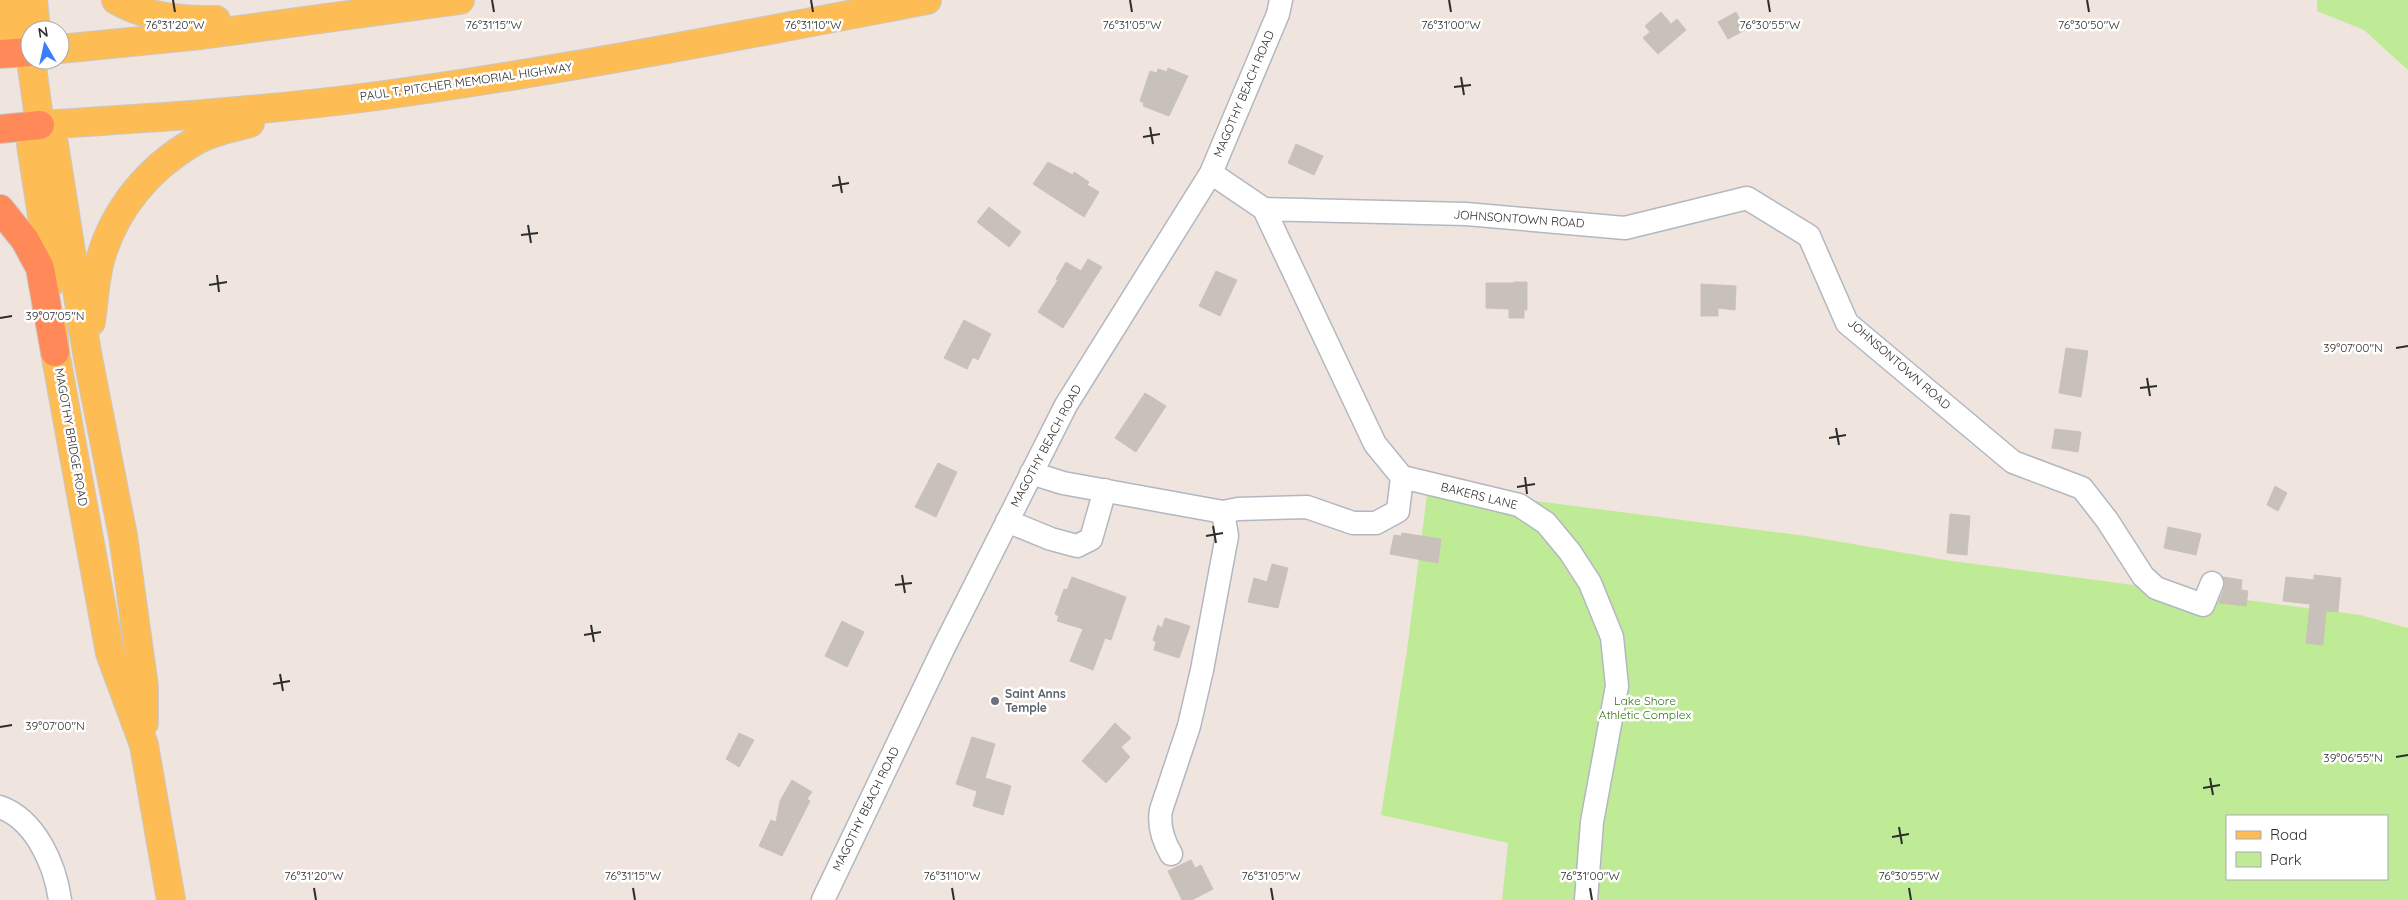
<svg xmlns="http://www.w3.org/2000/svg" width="2408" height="900" font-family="Quicksand,sans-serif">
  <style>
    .green { fill: #bfeb96; fill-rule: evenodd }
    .building { fill: #c8c1b9; stroke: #cbc1b7 }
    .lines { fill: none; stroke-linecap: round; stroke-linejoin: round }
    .minor-casing { stroke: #b2b7c1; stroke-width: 25 }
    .major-casing { stroke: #c8c8c8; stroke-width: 30 }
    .highway-casing { stroke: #c8c8c8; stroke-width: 30 }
    .minor { stroke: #fff; stroke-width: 22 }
    .major { stroke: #febd54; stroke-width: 28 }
    .highway { stroke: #ff8959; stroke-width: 28 }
    .ticks { fill: none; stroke: #2d2d2d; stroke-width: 2 }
    .worship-dot { fill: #6b7280; stroke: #fff; stroke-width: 2 }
    .labels { text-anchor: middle; stroke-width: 5; stroke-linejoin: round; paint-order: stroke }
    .street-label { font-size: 12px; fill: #2d2d2d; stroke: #fff }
    .worship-label { font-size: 12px; font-weight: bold; fill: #5b616d; stroke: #fff; text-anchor: start }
    .park-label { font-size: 12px; fill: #357314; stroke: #fff }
    .ticks-label { font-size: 12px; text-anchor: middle; fill: #2d2d2d; stroke: #fff; stroke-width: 5; stroke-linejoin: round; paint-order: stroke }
  </style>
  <rect width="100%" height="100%" fill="#efe5de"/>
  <path class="green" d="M2317 0H2408V70L2364 30 2317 11Z
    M1428 487 1806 536 1952 561 2360 615 2408 628V900H1502L1508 843 1381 815 1407 650ZM2227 816H2387V879H2227Z"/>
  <path class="building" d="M1661 12 1671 24 1677 19 1686 30 1658 54 1643 38 1650 32 1645 26Z
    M1736 12 1745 30 1728 39 1718 22Z
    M1168 68 1188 76 1169 116 1143 106 1144 103 1140 101 1150 71 1157 73 1158 69 1167 72Z
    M1296 144 1323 156 1314 175 1288 163Z
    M1048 162 1073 175 1074 172 1089 182 1087 185 1099 192 1084 217 1033 184Z
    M989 207 1021 232 1009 247 977 222Z
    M1088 259 1102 267 1063 328 1038 312 1058 280 1056 279 1066 262 1081 271Z
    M1216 271 1237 280 1220 316 1199 306Z
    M1514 282H1527V310H1524V318H1509V309L1486 308V283H1514Z
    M1701 284 1736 286 1735 310 1718 308V316H1701Z
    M964 320 991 334 978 360 973 357 967 369 944 358Z
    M2066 348 2088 351 2081 397 2059 393Z
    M1145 393 1166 406 1136 452 1115 438Z
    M2055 429 2081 432 2078 452 2052 448Z
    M938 463 957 472 936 517 915 507Z
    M2275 486 2287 493 2278 511 2267 505Z
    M1950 514 1970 516 1967 555 1947 553Z
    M2168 527 2201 534 2196 555 2164 548Z
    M1402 533 1441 539 1438 563 1390 554 1394 535 1401 536Z
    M1272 564 1288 568 1278 608 1248 602 1254 578 1267 582Z
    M2314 575 2341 578 2338 612 2326 611 2323 645 2306 643 2310 604 2283 601 2286 577 2314 580Z
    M1072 577 1126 597 1111 640 1105 638 1093 670 1070 661 1083 629 1057 621 1059 616 1055 614 1064 589 1067 590Z
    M2223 577 2242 580 2241 590 2248 591 2246 606 2219 603 2224 588Z
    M1165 618 1190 626 1179 658 1154 650 1156 642 1153 640 1158 625 1162 628Z
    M842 621 864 632 847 667 825 656Z
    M1115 723 1131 738 1121 747 1130 757 1106 783 1082 761Z
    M739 733 754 740 739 767 726 759Z
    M972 737 995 744 985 778 1011 786 1003 815 973 806 977 791 956 784Z
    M792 780 812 792 807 799 810 801 782 856 759 846 771 820 776 822 780 801Z
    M1191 860 1195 868 1201 865 1213 889 1192 900H1182L1168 871Z"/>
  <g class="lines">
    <defs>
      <path id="minor" d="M1211 173 1264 209 1466 214 1625 228 1747 198 1809 236 1847 323 2013 462 2082 488 2107 520 2143 576 2156 588 2203 605 2212 583
        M1264 209 1375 444 1402 477 1519 505 1546 523 1570 552 1590 583 1612 637 1617 686 1592 822 1586 900
        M1031 473 1063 483 1223 512 1227 536 1202 670 1189 726 1161 810C1158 826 1163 840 1171 854
        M1223 512 1238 509 1307 507 1353 523H1376L1398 511 1402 477
        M1007 521 1051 539 1077 546 1091 539 1105 490
        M0 807C36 820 55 865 60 900
        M823 900 943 649 1066 405 1211 173 1278 14 1281 0"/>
      <path id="major" d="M6 0 11 31 30 52
        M33 0 36 30
        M116 0C145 17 183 21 216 20
        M60 49 201 35 460 0
        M31 60 40 125 54 144 87 353 123 536 144 687V723
        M40 125C152 118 265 111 377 96 561 71 744 35 927 0
        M40 125 31 145 44 228 49 285
        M91 322C94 301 95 277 101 257 115 209 149 168 192 143 209 132 231 128 250 123
        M53 328 55 352 110 653 144 745 171 900"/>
      <path id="highway" d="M0 54 30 52
        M0 129 40 125
        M0 209 25 240 40 268 55 352"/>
    </defs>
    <use href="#minor" class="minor-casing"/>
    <use href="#major" class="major-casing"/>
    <use href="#highway" class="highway-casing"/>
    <use href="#minor" class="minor"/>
    <use href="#major" class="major"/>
    <use href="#highway" class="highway"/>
  </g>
  <path class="ticks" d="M173 0 175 12M492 0 494 12M811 0 813 12M1130 0 1132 12M1449 0 1451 12M1768 0 1770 12M2087 0 2089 12M1461 77 1464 95M1454 87 1471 85M1150 127 1153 144M1143 137 1160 134M839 176 842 193M832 186 849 183M528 225 531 243M521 235 538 233M217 275 219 292M209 285 227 282M0 318 12 316M2396 348 2408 346M2147 378 2150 396M2140 388 2157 386M1836 428 1839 445M1829 438 1846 435M1525 477 1527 494M1517 487 1535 484M1213 526 1216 543M1206 536 1223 533M902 575 905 593M895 585 912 583M591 625 594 642M584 635 601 632M280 674 283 691M273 684 290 681M0 727 12 725M2396 757 2408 755M2210 778 2213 795M2203 788 2220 785M1899 827 1902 844M1892 837 1909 834M314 888 316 900M633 888 635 900M952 888 954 900M1271 888 1273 900M1590 888 1592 900M1909 888 1911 900"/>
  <circle class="worship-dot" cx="995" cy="701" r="5"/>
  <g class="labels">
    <g class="street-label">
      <text transform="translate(466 82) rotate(-8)" y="4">PAUL T. PITCHER MEMORIAL HIGHWAY</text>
      <text transform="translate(1244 94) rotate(-67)" y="4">MAGOTHY BEACH ROAD</text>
      <text transform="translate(1519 219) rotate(4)" y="4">JOHNSONTOWN ROAD</text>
      <text transform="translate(1899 364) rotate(41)" y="4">JOHNSONTOWN ROAD</text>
      <text transform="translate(71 437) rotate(80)" y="4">MAGOTHY BRIDGE ROAD</text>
      <text transform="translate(1046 446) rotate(-62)" y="4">MAGOTHY BEACH ROAD</text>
      <text transform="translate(1479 496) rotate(14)" y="4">BAKERS LANE</text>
      <text transform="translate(866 809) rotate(-64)" y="4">MAGOTHY BEACH ROAD</text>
    </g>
    <g class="worship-label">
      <text x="1005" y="698">Saint Anns<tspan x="1005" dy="14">Temple</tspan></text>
    </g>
    <g class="park-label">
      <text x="1645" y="705">Lake Shore<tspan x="1645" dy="14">Athletic Complex</tspan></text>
    </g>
  </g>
  <g class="ticks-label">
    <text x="175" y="29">76°31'20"W</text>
    <text x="494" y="29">76°31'15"W</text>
    <text x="813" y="29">76°31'10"W</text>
    <text x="1132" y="29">76°31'05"W</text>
    <text x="1770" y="29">76°30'55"W</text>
    <text x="2089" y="29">76°30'50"W</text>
    <text x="1451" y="29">76°31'00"W</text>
    <text x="55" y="320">39°07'05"N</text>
    <text x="2353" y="352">39°07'00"N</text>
    <text x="55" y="730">39°07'00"N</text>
    <text x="2353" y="762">39°06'55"N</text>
    <text x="314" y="880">76°31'20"W</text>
    <text x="633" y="880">76°31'15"W</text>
    <text x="952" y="880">76°31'10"W</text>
    <text x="1271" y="880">76°31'05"W</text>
    <text x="1590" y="880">76°31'00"W</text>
    <text x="1909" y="880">76°30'55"W</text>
  </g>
  <rect x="2226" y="815" width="162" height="65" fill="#ffffff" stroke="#ababab"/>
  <rect x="2236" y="831" width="25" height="8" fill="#febd54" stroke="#ababab"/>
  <text x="2270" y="840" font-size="15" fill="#2d2d2d">Road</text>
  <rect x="2236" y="852" width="25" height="15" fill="#bfeb96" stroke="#ababab"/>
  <text x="2270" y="865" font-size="15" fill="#2d2d2d">Park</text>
  <g transform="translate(45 45) rotate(351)"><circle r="24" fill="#ffffff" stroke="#ababab"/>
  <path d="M0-4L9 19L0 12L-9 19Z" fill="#3b7dff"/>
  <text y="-8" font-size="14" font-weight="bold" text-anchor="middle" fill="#2d2d2d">N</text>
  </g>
</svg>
